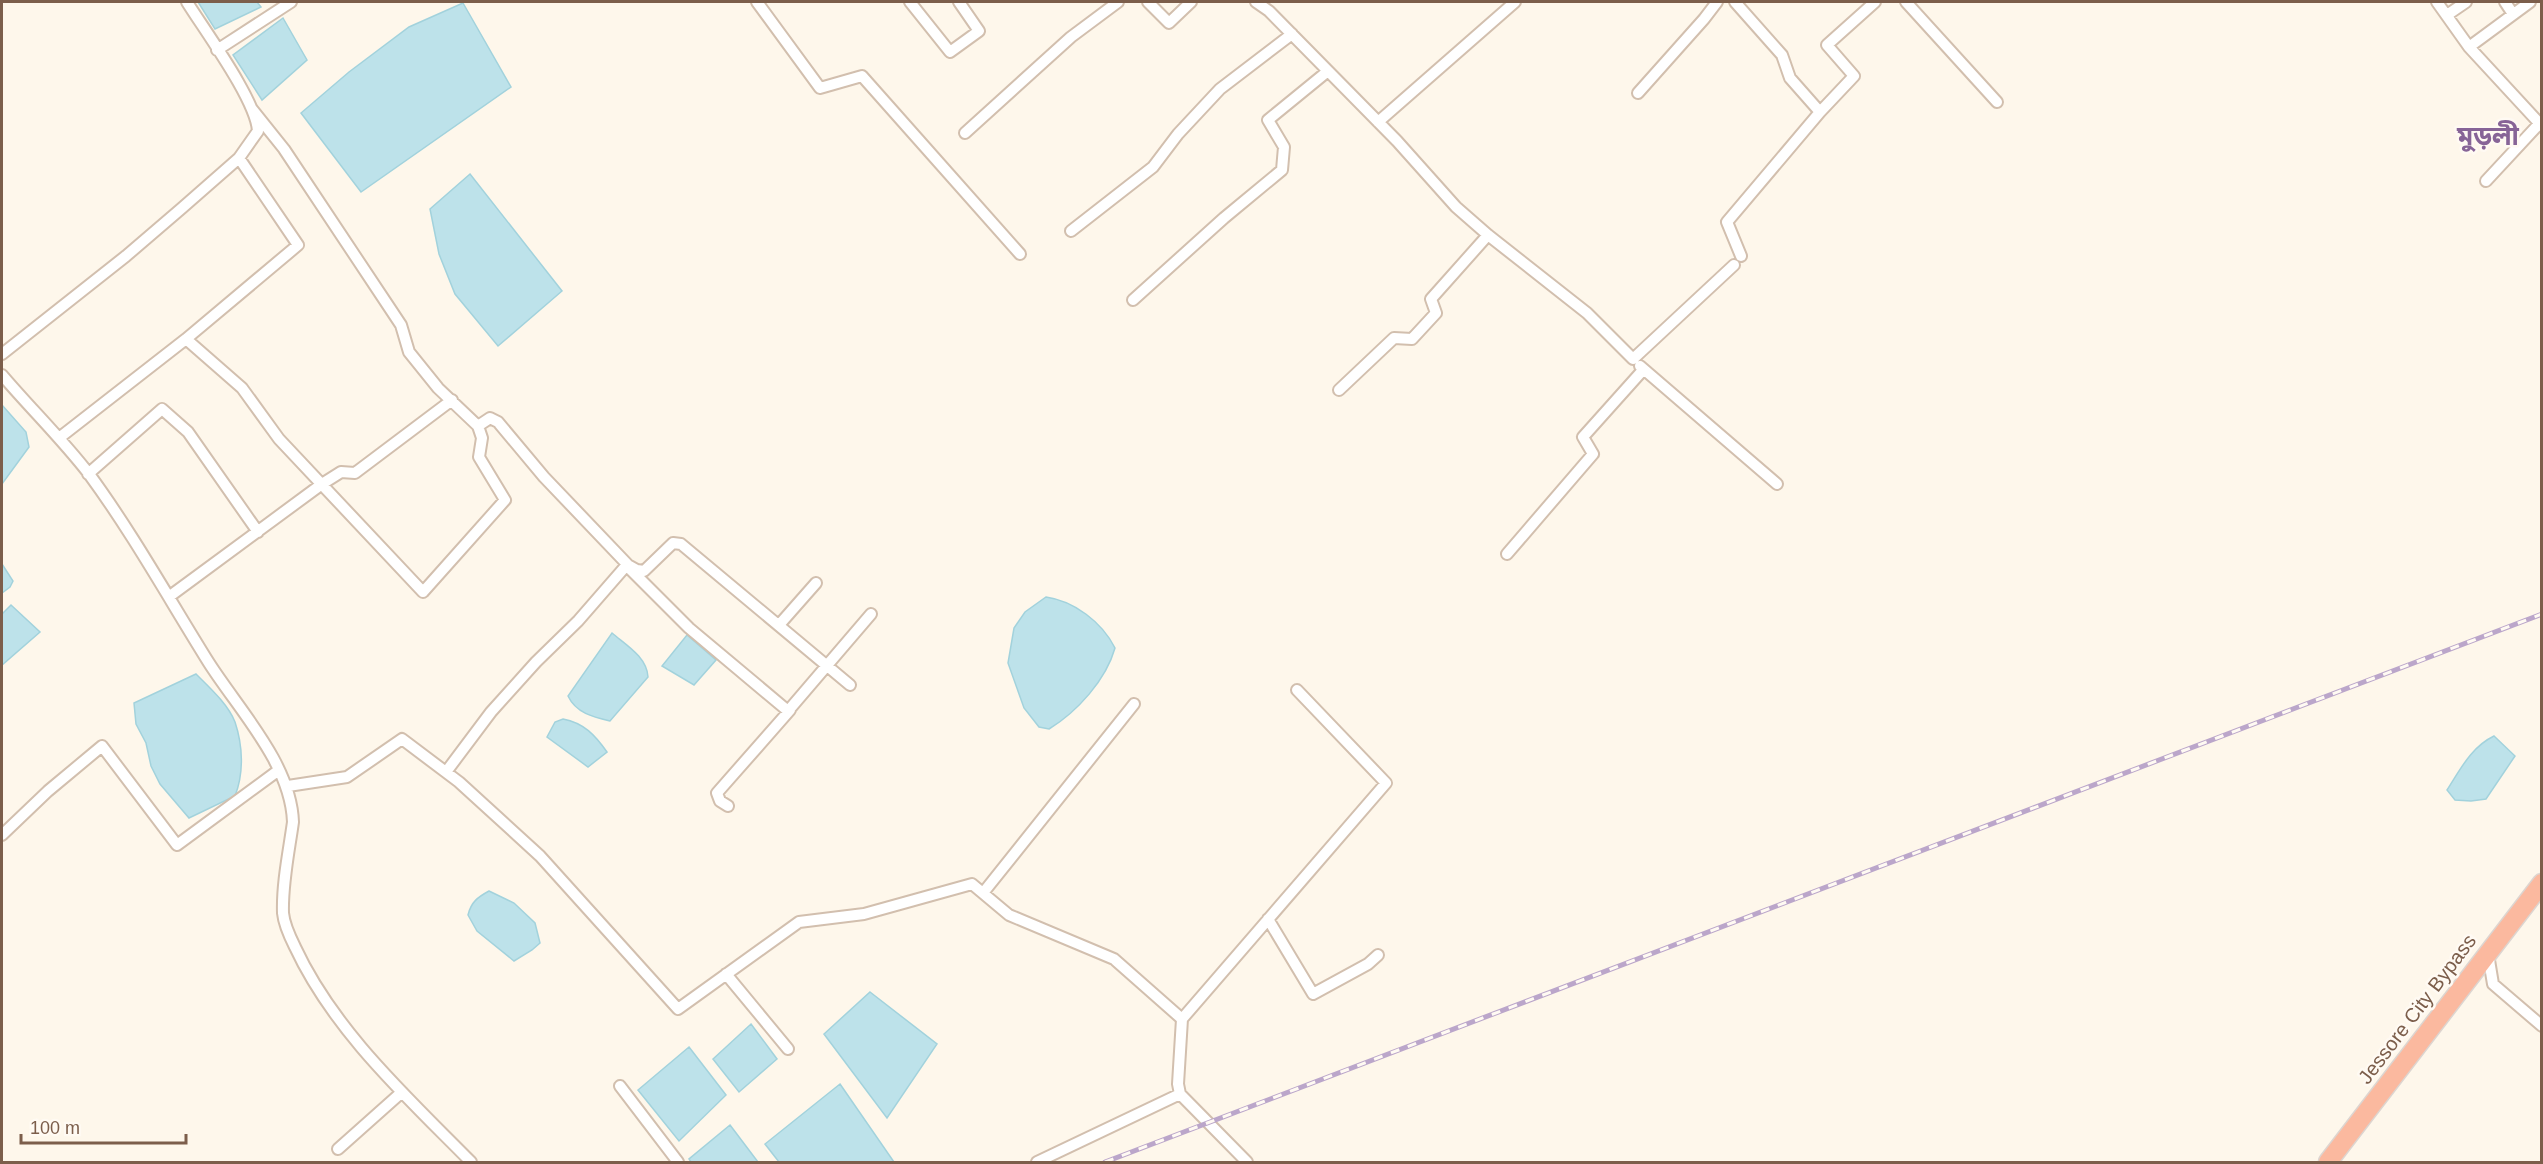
<svg xmlns="http://www.w3.org/2000/svg" width="2543" height="1164" font-family="Arial,'Noto Sans Bengali',sans-serif">
  <style>
    .water { fill: #bde2ea; stroke: #a2d2dc; stroke-width: 1.5 }
    .lines { fill: none; stroke-linecap: round; stroke-linejoin: round }
    .street-casing { stroke: #d2bfae; stroke-width: 14 }
    .highway-casing { stroke: #ddd5d0; stroke-width: 21 }
    .street { stroke: #fff; stroke-width: 10 }
    .highway { stroke: #fbb99f; stroke-width: 18 }
    .rail-casing { stroke: #bba6ca; stroke-width: 5 }
    .rail { stroke: #fffaf3; stroke-width: 3; stroke-dasharray: 9; stroke-linecap: butt }
    .labels { text-anchor: middle; stroke-width: 5; stroke-linejoin: round; paint-order: stroke }
    .street-label { font-size: 20px; fill: #7c5e4b; stroke: #fffaf3 }
    .district-label { font-size: 26px; font-weight: bold; fill: #876497; stroke: #fffaf3 }
  </style>
  <rect width="100%" height="100%" fill="#fef7eb"/>
  <path class="water" d="M198 2H257L261 7 215 29Z
    M463 3 511 87 361 192 301 113 349 72 409 27Z
    M283 18 307 60 262 100 233 55Z
    M470 174 562 291 498 346 455 294 439 254 430 209Z
    M2 405 26 432 29 447 2 484Z
    M2 564 13 581 10 587 2 593Z
    M1046 597C1074 601 1102 622 1115 648 1106 680 1077 712 1049 729L1039 727 1024 708 1008 663 1014 628 1025 612Z
    M11 605 40 632 2 665V614Z
    M612 633C626 645 647 657 648 677L610 721C593 717 576 713 568 696Z
    M687 635 716 660 694 685 662 666Z
    M196 674C209 687 228 704 235 722 243 746 244 773 235 796L189 818 160 784 151 766 146 743 136 724 134 703Z
    M563 719C584 723 595 735 607 752L588 767 547 737 555 722Z
    M2494 736 2515 756 2486 799 2471 801 2455 800 2447 790C2460 770 2471 747 2494 736Z
    M489 891 514 903 535 923 540 943 532 950 514 961 477 931 468 915C471 902 478 897 489 891Z
    M870 992 937 1044 887 1118 824 1034Z
    M751 1024 777 1059 739 1092 713 1059Z
    M689 1047 726 1095 679 1141 638 1090Z
    M840 1084 894 1162H779L765 1144Z
    M730 1125 758 1162H691L689 1159Z"/>
  <g class="lines">
    <defs>
      <path id="street" d="M757 2 820 88 862 76 1020 254
        M910 2 950 52 979 31 959 2
        M1148 2 1169 23 1191 2
        M1256 2 1269 11 1397 141 1456 207 1488 235 1587 313 1633 359 1734 265
        M1735 2 1782 55 1790 78 1820 112 1727 222 1741 256
        M1906 2 1997 102
        M2437 2 2469 47 2542 126
        M2505 2 2513 14
        M2447 15 2466 2
        M2469 47 2530 2
        M217 50 291 2
        M1638 93 1704 19 1717 2
        M1820 112 1854 76 1827 45 1875 2
        M1378 122 1515 2
        M965 133 1071 37 1118 2
        M239 158 298 245 186 339 242 388 279 439 423 592 505 500 479 457 482 438 478 426 438 388 409 352 401 325 284 149 252 109
        M2486 181 2539 124
        M1071 231 1153 167 1178 134 1220 89 1292 34
        M1133 300 1224 218 1282 170 1284 147 1268 120 1328 71
        M2 354 126 256 182 208 239 158 258 131C256 100 205 31 187 2
        M1640 366 1777 484
        M2 375C30 408 62 439 89 474 133 534 169 599 209 663 239 710 291 764 293 822 289 851 282 883 283 913 284 924 290 937 295 947 334 1031 407 1097 471 1162
        M1339 390 1394 338 1412 339 1436 313 1431 299 1488 235
        M478 426 490 418 498 422 544 477 628 565 637 570 644 571 673 543 681 544 850 685
        M59 438 186 339
        M88 474 162 409 188 432 258 532
        M1507 554 1593 454 1583 437 1643 370
        M170 596 322 484 341 472 355 473 452 400
        M779 625 816 583
        M446 772 491 712 536 662 578 621 625 567H628L689 628 788 711 871 614
        M288 786 347 777 402 739 459 782 540 856 678 1009 799 922 864 914 972 884 1009 915 1114 959 1182 1019 1178 1084 1180 1094 1247 1162
        M728 806 720 801 717 793 790 710
        M2 835 48 791 102 746 177 845 279 770
        M983 893 1134 704
        M1268 919 1313 994 1368 964 1378 955
        M2488 954 2493 984 2542 1026
        M726 974 788 1049
        M1182 1019 1386 783 1297 690
        M620 1086 678 1162
        M338 1149 402 1092
        M1037 1162 1180 1094"/>
      <path id="highway" d="M2328 1162 2542 883"/>
    </defs>
    <use href="#street" class="street-casing"/>
    <use href="#highway" class="highway-casing"/>
    <use href="#street" class="street"/>
    <use href="#highway" class="highway"/>
    <defs>
      <path id="rail" d="M1105 1162 2542 614"/>
    </defs>
    <use href="#rail" class="rail-casing"/>
    <use href="#rail" class="rail"/>
  </g>
  <g class="labels">
    <g class="street-label">
      <text transform="translate(2417 1009) rotate(-53)" y="7">Jessore City Bypass</text>
    </g>
    <g class="district-label">
      <text x="2488" y="145">মুড়লী</text>
    </g>
  </g>
  <rect width="2543" height="1164" fill="none" stroke="#7c5e4b" stroke-width="6"/>
  <path d="M21 1134v9h165v-9" fill="none" stroke="#7c5e4b" stroke-width="3"/>
  <text x="30" y="1134" font-size="18" fill="#7c5e4b" stroke="#fffaf3" stroke-width="4.5" paint-order="stroke">100 m</text>
</svg>
